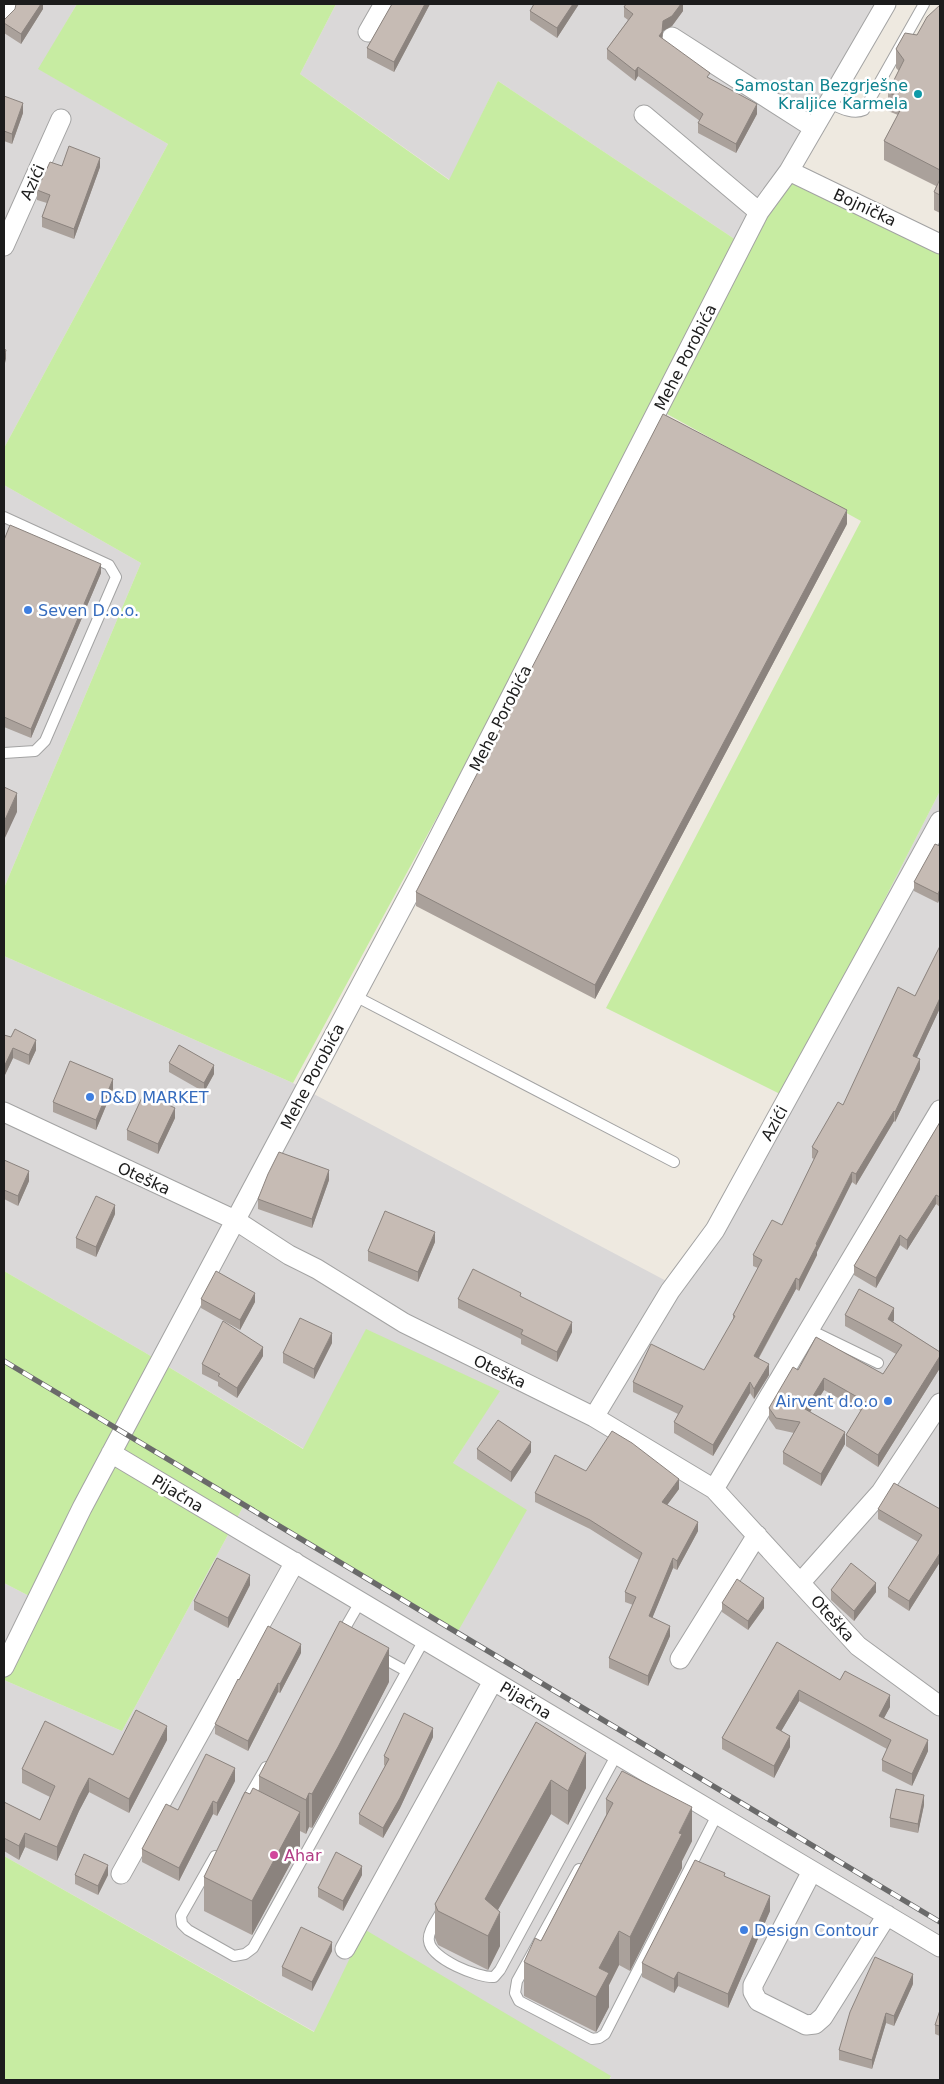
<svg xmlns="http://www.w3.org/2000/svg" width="944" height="2084" font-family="'DejaVu Sans',sans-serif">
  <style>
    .residential { fill: #dad8d8 }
    .grass { fill: #c7eca2 }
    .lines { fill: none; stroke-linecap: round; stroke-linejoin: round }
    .lane-casing { stroke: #a3a3a3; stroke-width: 12 }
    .street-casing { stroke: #a3a3a3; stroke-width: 21 }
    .lane { stroke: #fff; stroke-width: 10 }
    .street { stroke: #fff; stroke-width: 19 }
    .rail-casing { stroke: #6a6a6a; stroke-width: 5.5 }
    .rail { stroke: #fff; stroke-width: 4; stroke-dasharray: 11; stroke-linecap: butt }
    .wall { fill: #aaa19b }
    .shaded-wall { fill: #8b837e }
    .building { fill: #c6bbb4; stroke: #8b837e }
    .culture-dot { fill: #0f9aa8; stroke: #fff; stroke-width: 2 }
    .shop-dot { fill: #3f7fe0; stroke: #fff; stroke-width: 2 }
    .hotel-dot { fill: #d1479c; stroke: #fff; stroke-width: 2 }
    .labels { text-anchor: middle; stroke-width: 5; stroke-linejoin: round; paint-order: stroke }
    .culture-label { font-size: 16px; fill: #0d838f; stroke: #fff; text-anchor: end }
    .street-label { font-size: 16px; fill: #1c1c1c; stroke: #fff }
    .shop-label { font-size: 16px; fill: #366cbe; stroke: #fff; text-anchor: start }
    .hotel-label { font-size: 16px; fill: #b23c85; stroke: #fff; text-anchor: start }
  </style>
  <rect width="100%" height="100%" fill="#eee9e0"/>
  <path class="residential" d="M4 4H77L39 69 168 144 4 448Z
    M336 4H887L742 244 498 81 450 180 300 74Z
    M4 485 141 563 4 888Z
    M940 791V2080H609L611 2077 315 2032 4 1856V1680L122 1731 244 1505 456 1633 453 1463 499 1391 366 1330 304 1449 144 1352 4 1271V956L293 1083 672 1284 784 1096Z
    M4 1583 39 1601 4 1659Z"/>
  <path class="grass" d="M77 4H336L300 74 449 180 498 81 742 244 791 165 940 241V791L784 1096 606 1008 861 521 658 409 293 1083 4 956V888L141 563 4 485V448L168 144 38 69Z
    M4 1271 144 1352 303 1449 366 1329 500 1391 453 1463 527 1510 457 1633 244 1505 122 1731 4 1680V1659L39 1601 4 1583Z
    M4 1856 314 2032 364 1929 611 2076 609 2080H4Z"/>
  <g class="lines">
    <defs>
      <path id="lane" d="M829 103C840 108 853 115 864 110L924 4
        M4 517 109 565 116 577 45 741 35 751 4 753
        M355 996 674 1162
        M808 1329 878 1363
        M341 1635 360 1602
        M379 1656 406 1671
        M247 1800 266 1767
        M215 1856 181 1916 182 1924 188 1930 234 1956 245 1954 253 1948 424 1640
        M579 1869 517 1981 515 1993 519 2001 592 2039 599 2038 605 2034 717 1815
        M441 1912C437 1920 427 1932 429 1941 431 1959 478 1978 494 1977L500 1970 617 1754"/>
      <path id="street" d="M4 15 8 4
        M368 32 384 4
        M672 37 814 128
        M644 115 759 212
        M789 171 940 244
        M4 246 61 119
        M4 1112 235 1220 289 1255 317 1269 404 1323 594 1417 714 1489 858 1646 940 1706
        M594 1417 670 1291 715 1230 940 821
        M111 1453 940 1947
        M714 1489 940 1110
        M801 1582 881 1492 940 1403
        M680 1659 757 1535
        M4 1667 82 1508 420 874 759 212 789 171 886 4
        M812 1871 753 1985V1992L758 2001 806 2025 815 2024 823 2017 887 1915
        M121 1874 295 1562
        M345 1949 493 1681"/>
    </defs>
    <use href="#lane" class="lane-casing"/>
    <use href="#street" class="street-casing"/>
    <use href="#lane" class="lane"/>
    <use href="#street" class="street"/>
    <defs>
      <path id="rail" d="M4 1361 940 1922"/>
    </defs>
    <use href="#rail" class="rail-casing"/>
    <use href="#rail" class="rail"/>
  </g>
  <path class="wall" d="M43 4V9L21 44 4 33V20Z
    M392 4H430L394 72 367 58V48Z
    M579 4 557 38 530 20V11Z
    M683 4V11L672 26 663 31 662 38 710 79 757 114 736 153 698 133V123L700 121 638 76 635 81 607 59V49L628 20 624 17V7Z
    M940 5V213L934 210V192L936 186 884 160V141L898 115 888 111V92L899 71 896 68V49L917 35Z
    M4 96 23 113 12 144 4 141Z
    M100 167 74 239 42 227V217L47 203 37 200V190Z
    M847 524 595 999 416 906V892Z
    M4 540 101 573 31 738 4 727Z
    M940 846 938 903 914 891V882Z
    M940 946V1008L917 1057 920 1069 895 1122 894 1121 856 1185 852 1182 817 1252V1255L799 1291 796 1289 759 1358 769 1375 754 1399 750 1393 713 1456 674 1433V1422L678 1414 633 1392V1382L704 1370 733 1320V1315L758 1268 753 1266V1255L782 1225 814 1159 812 1158V1147L843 1105 915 996Z
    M4 1035 36 1050 29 1065 13 1058 4 1077Z
    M169 1063 214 1074 204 1092 169 1072Z
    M113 1089 96 1130 53 1112V1102Z
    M175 1118 158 1154 127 1140V1130Z
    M940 1122V1207L936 1204 907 1250 900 1245 876 1288 854 1275V1266Z
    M4 1160 29 1181 18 1206 4 1199Z
    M329 1180 312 1228 258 1209V1199Z
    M115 1214 96 1257 76 1248V1238Z
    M435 1242 418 1282 368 1261V1251Z
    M521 1297 572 1332 557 1362 521 1344V1339L458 1308V1299Z
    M201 1299 255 1302 240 1330 201 1308Z
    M845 1315 894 1320 893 1322 940 1352V1368L878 1467 846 1446V1435L861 1411 824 1390 810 1412 845 1444 821 1486 783 1464V1452L794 1433 776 1429 769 1419V1408L798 1370 883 1374 896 1354 845 1326Z
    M332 1343 314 1379 283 1363V1353Z
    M263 1356 237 1398 218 1386V1382L202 1374V1364Z
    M477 1449 531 1452 511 1482 477 1459Z
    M586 1471 679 1489 667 1505 698 1531 677 1570 673 1568 652 1618 670 1636 648 1686 609 1668V1658L633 1605 625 1602V1592L639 1560 590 1529 535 1502V1493Z
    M878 1509H940V1562L909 1611 888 1597V1588L918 1542 878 1519Z
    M250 1585 228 1628 194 1610V1601Z
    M831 1590 876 1592 854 1621 831 1600Z
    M722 1603 764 1608 748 1630 722 1612Z
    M777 1642 840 1680 890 1707 884 1718 928 1751 912 1786 882 1771V1760L887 1749 799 1701 781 1731 790 1747 774 1778 722 1749V1738Z
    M301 1653 280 1693 278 1692 248 1751 215 1734V1724Z
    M389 1682 338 1781 312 1828 309 1827 306 1834 300 1831V1846L252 1935 204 1911V1877L250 1794 259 1791V1776Z
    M536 1722 586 1788 568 1825 551 1814 498 1910 500 1946 488 1970 438 1945 435 1938V1904Z
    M433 1737 400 1808 383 1838 359 1824V1814L385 1766 384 1765V1756Z
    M167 1740 129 1813 89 1792 79 1811 57 1861 25 1847 19 1860 4 1851V1802L40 1820 50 1797 22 1783V1769L113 1755Z
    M235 1781 217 1816 213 1814 179 1881 142 1862V1849Z
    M606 1799 692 1841 682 1861V1868L630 1971 619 1965 609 1985V2007L596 2032 524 1996V1962L541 1941 606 1815Z
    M924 1805 918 1833 890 1827V1818Z
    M75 1875H108L98 1895 75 1884Z
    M362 1875 343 1911 318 1897V1888Z
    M725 1876 770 1911 728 2008 678 1986 674 1993 642 1977V1963Z
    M332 1951 312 1991 282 1976V1967Z
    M913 1984 894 2026 886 2023 872 2069 839 2060V2050Z
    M940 2010V2036L935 2034V2025Z"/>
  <path class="shaded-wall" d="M40 4H43V9L21 44V34Z
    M425 4H430L394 72V62Z
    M573 4H579L557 38V28Z
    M681 4H683V11L672 26 663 31 662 41 659 36 663 21Z
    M638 67V76L635 81V71Z
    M23 103V113L12 144V134Z
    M757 104V114L736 153V144Z
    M100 158V167L74 239V229Z
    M6 350V359L4 367V357Z
    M847 510V524L595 999V985Z
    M101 564V573L31 738V729Z
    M17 793V812L4 840V822Z
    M940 889V898L938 903V894Z
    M940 998V1008L913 1066V1056Z
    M36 1040V1050L29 1065V1055Z
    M13 1048V1058L4 1077V1067Z
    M920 1059V1069L895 1122V1112Z
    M214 1065V1074L204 1092V1083Z
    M113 1079V1089L96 1130V1120Z
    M175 1108V1118L158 1154V1144Z
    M894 1111V1121L856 1185V1174Z
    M329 1170V1180L312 1228V1219Z
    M29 1171V1181L18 1206V1196Z
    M852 1172V1182L817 1252V1255L799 1291V1280Z
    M936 1195V1204L907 1250V1240Z
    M115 1205V1214L96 1257V1247Z
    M435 1232V1242L418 1282V1272Z
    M900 1235V1245L876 1288V1278Z
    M796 1278V1289L754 1366V1356Z
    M255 1293V1302L240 1330V1320Z
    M894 1308V1320L888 1331V1319Z
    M572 1322V1332L557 1362V1352Z
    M332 1333V1343L314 1379V1369Z
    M263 1347V1356L237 1398V1388Z
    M940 1356V1368L878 1467V1455Z
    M769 1364V1375L754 1399V1389Z
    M824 1378V1390L805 1420V1409Z
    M750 1382V1393L713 1456V1445Z
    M845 1432V1444L821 1486V1474Z
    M531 1442V1452L511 1482V1472Z
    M679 1479V1489L662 1512V1502Z
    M698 1522V1531L677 1570V1561Z
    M940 1553V1562L909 1611V1601Z
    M673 1558V1568L649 1626V1616Z
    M250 1575V1585L228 1628V1618Z
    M876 1583V1592L854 1621V1611Z
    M764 1598V1608L748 1630V1621Z
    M670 1626V1636L648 1686V1676Z
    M301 1644V1653L280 1693V1684Z
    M389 1648V1682L338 1781 312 1828V1794Z
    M278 1683V1692L248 1751V1741Z
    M799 1690V1701L776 1740V1728Z
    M890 1695V1707L879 1727V1716Z
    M167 1726V1740L129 1813V1799Z
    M433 1728V1737L400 1808 383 1838V1828Z
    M790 1736V1747L774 1778V1766Z
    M928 1740V1751L912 1786V1774Z
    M586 1753V1788L568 1825V1791Z
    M235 1768V1781L217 1816V1803Z
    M89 1778V1792L79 1811 57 1861V1847L79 1797Z
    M551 1780V1814L485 1933V1899Z
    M309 1793V1827L306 1834V1800Z
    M924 1795V1805L918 1833V1824Z
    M213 1801V1814L179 1881V1868Z
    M692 1807V1841L682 1861V1868L630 1971V1937L679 1833Z
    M300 1812V1846L252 1935V1901Z
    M25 1833V1847L19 1860V1846Z
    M108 1865V1875L98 1895V1886Z
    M362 1866V1875L343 1911V1901Z
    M770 1896V1911L728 2008V1994Z
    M500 1912V1946L488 1970V1936Z
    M619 1931V1965L609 1985V2007L596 2032V1997L599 1968Z
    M332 1942V1951L312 1991V1982Z
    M678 1972V1986L674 1993V1979Z
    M913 1974V1984L894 2026V2016Z
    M886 2013V2023L872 2069V2060Z"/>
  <path class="building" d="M16 4H41L21 34 4 23V20L15 9Z
    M392 4H425L394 62 367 48Z
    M534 4H573L557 28 530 11Z
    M626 4H681L672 16 663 21 662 32 659 36 710 73 707 77 757 104 736 144 698 123 703 114 638 67 635 71 607 49 633 14 624 7Z
    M940 5V170L884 141 905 101 888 92 904 60 896 49 905 33 917 35 927 17Z
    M4 96 23 103 12 134 4 131Z
    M69 146 100 158 74 229 42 217 50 195 37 190 50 162 62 166Z
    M940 179V195L934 192Z
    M4 349 6 350 4 357Z
    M663 414 847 510 595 985 416 892Z
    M10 525 101 564 31 729 4 717V540Z
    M4 787 17 793 4 822Z
    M935 844 940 846V889L938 894 914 882Z
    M940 946V998L913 1056 920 1059 895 1112 894 1111 856 1174 852 1172 816 1244 817 1245 799 1280 796 1278 754 1356 769 1364 754 1389 750 1382 713 1445 674 1422 683 1406 633 1382 651 1344 704 1370 735 1316 733 1315 762 1260 753 1255 772 1220 782 1225 818 1151 812 1147 838 1102 843 1105 898 987 915 996Z
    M15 1029 36 1040 29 1055 13 1048 4 1067V1035L11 1037Z
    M179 1045 214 1065 204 1083 169 1063Z
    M70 1061 113 1079 96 1120 53 1102Z
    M144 1093 175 1108 158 1144 127 1130Z
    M940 1122V1197L936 1195 907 1240 900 1235 876 1278 854 1266Z
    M279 1152 329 1170 312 1219 258 1199 268 1174Z
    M4 1160 29 1171 18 1196 4 1190Z
    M96 1196 115 1205 96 1247 76 1238Z
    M385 1211 435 1232 418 1272 368 1251Z
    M473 1269 521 1293 520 1296 572 1322 557 1352 521 1334 523 1330 458 1299Z
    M216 1271 255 1293 240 1320 201 1299Z
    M859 1289 894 1308 888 1319 940 1352V1356L878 1455 846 1435 866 1402 824 1378 805 1409 845 1432 821 1474 783 1452 800 1422 776 1418 769 1408 793 1367 798 1370 816 1337 883 1374 902 1345 845 1315Z
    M300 1318 332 1333 314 1369 283 1353Z
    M223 1321 263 1347 237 1388 218 1376 220 1374 202 1364Z
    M498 1420 531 1442 511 1472 477 1449Z
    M612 1431 632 1443 679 1479 662 1502 698 1522 677 1561 673 1558 649 1616 670 1626 648 1676 609 1658 636 1597 625 1592 642 1553 590 1520 535 1493 555 1455 586 1471Z
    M894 1483 940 1509V1553L909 1601 888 1588 922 1535 878 1509Z
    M217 1558 250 1575 228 1618 194 1601Z
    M851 1563 876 1583 854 1611 831 1590Z
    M737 1579 764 1598 748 1621 722 1603Z
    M340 1621 389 1648 338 1747 312 1794 309 1793 306 1800 259 1776Z
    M268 1626 301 1644 280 1684 278 1683 248 1741 215 1724 238 1679 239 1680Z
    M777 1642 840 1680 845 1671 890 1695 879 1716 928 1740 912 1774 882 1760 891 1740 799 1690 776 1728 790 1736 774 1766 722 1738Z
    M136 1710 167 1726 129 1799 89 1778 79 1797 57 1847 25 1833 19 1846 4 1838V1802L40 1820 55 1786 22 1769 45 1721 113 1755Z
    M404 1713 433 1728 400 1798 383 1828 359 1814 389 1759 384 1756Z
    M536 1722 586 1753 568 1791 551 1780 485 1899 500 1912 488 1936 438 1911 435 1904Z
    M206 1754 235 1768 217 1803 213 1801 179 1868 142 1849 166 1804 178 1810Z
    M622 1771 692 1807 679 1833 682 1834 630 1937 619 1931 599 1968 609 1973 596 1997 524 1962 535 1938 541 1941 613 1803 606 1799Z
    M253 1788 300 1812 252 1901 204 1877 245 1792 250 1794Z
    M896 1789 924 1795 918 1824 890 1818Z
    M336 1852 362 1866 343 1901 318 1888Z
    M84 1854 108 1865 98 1886 75 1875Z
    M695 1860 725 1873 724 1876 770 1896 728 1994 678 1972 674 1979 642 1963Z
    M301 1927 332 1942 312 1982 282 1967Z
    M875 1957 913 1974 894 2016 886 2013 872 2060 839 2050 850 2012Z
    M940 2010V2026L935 2025Z"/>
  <circle class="culture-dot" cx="918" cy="94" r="5"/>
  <g class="shop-dot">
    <circle cx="28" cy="610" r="5"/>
    <circle cx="90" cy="1097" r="5"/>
    <circle cx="888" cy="1401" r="5"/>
    <circle cx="744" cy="1930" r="5"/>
  </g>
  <circle class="hotel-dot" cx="274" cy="1855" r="5"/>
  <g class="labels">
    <g class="culture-label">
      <text x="908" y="91">Samostan Bezgrješne<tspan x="908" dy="18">Kraljice Karmela</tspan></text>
    </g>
    <g class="street-label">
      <text transform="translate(32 182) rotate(-66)" y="6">Azići</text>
      <text transform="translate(865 207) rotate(25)" y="6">Bojnička</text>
      <text transform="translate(685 357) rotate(-63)" y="6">Mehe Porobića</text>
      <text transform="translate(500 718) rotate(-63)" y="6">Mehe Porobića</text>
      <text transform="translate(312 1076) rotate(-62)" y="6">Mehe Porobića</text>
      <text transform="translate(774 1123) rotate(-61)" y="6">Azići</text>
      <text transform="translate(144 1178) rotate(25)" y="6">Oteška</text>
      <text transform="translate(500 1371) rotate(26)" y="6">Oteška</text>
      <text transform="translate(178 1493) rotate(31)" y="6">Pijačna</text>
      <text transform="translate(833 1618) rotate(48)" y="6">Oteška</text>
      <text transform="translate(526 1700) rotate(31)" y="6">Pijačna</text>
    </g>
    <g class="shop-label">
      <text x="38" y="616">Seven D.o.o.</text>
      <text x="100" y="1103">D&amp;D MARKET</text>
      <text x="878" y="1407" text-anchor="end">Airvent d.o.o</text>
      <text x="754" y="1936">Design Contour</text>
    </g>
    <g class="hotel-label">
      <text x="284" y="1861">Ahar</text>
    </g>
  </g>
  <rect width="944" height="2084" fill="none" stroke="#1c1c1c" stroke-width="10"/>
</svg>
